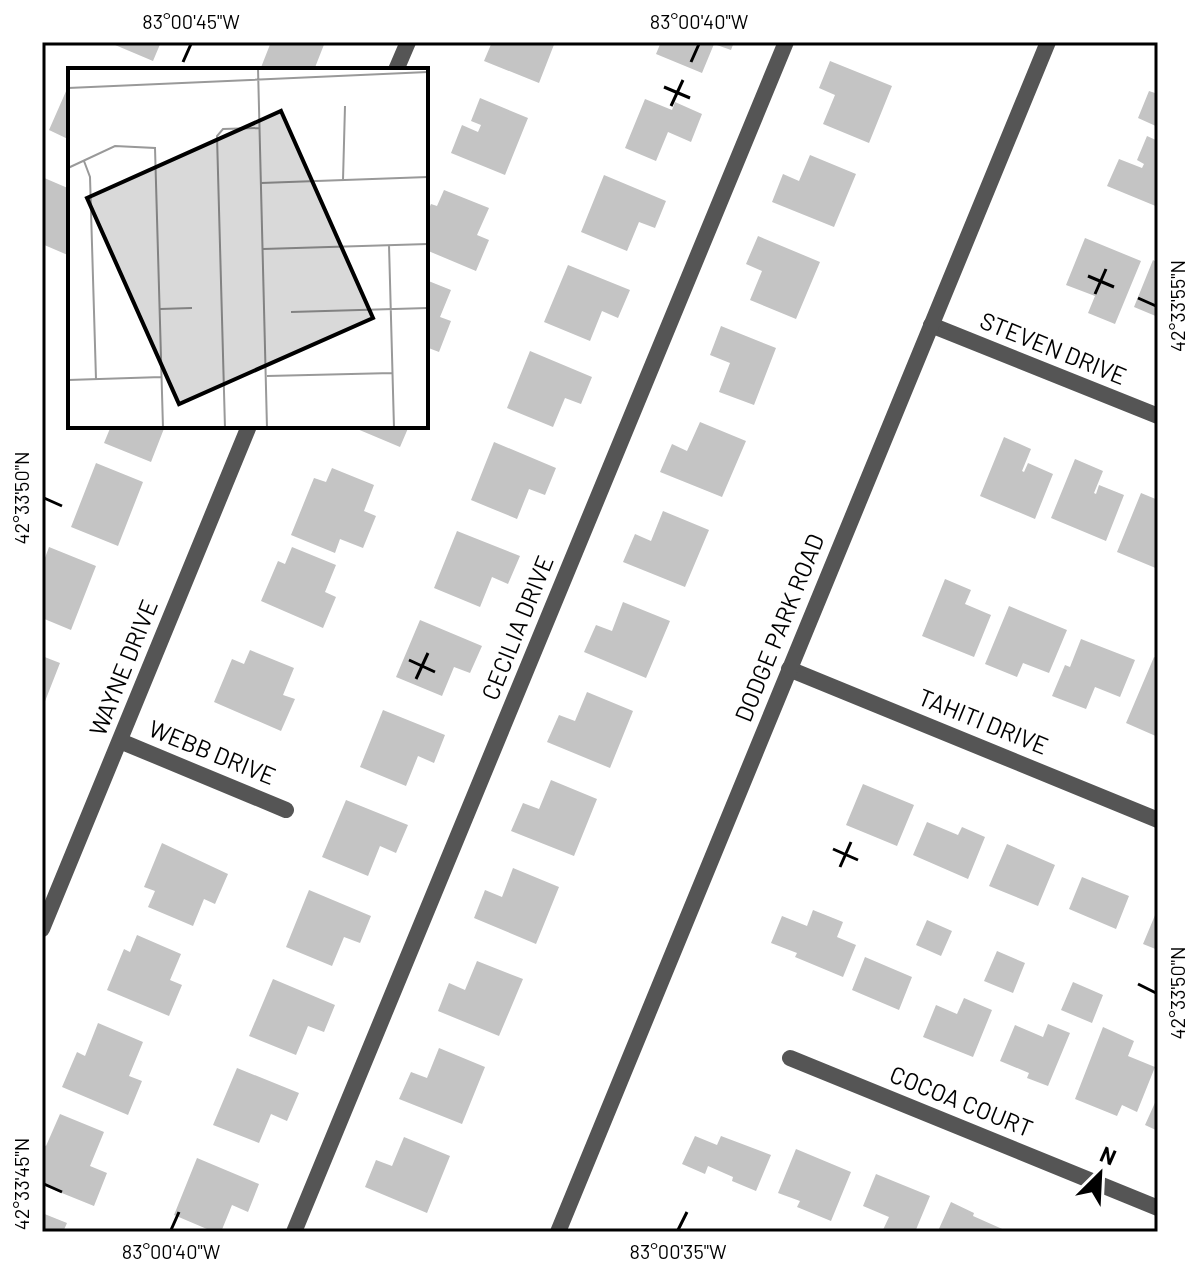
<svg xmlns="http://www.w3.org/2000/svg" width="1200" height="1274" font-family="Barlow,sans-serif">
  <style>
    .building { fill: #c4c4c4 }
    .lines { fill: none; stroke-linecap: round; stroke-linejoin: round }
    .minor { stroke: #555; stroke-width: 16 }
    .tertiary { stroke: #555; stroke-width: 16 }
    .ticks { fill: none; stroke: #000; stroke-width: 3 }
    .labels { text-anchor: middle; stroke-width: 6; stroke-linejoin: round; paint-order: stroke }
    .street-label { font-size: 24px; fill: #000; stroke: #fff }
    .inset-road { fill: none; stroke: #999; stroke-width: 2 }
    .view { fill: #000; fill-opacity: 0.15; stroke: #000; stroke-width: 4 }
    .inset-edge { fill: none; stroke: #000; stroke-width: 4 }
    .neatline { fill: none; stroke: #000; stroke-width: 3 }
    .ticks-label { font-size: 20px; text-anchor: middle; fill: #000 }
  </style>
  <rect width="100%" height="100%" fill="#fff"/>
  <path class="building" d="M108 42H161L153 61Z
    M271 42H325L314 70H260Z
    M492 42H555L539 83 484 61Z
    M661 42H734L731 50 714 44 702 73 656 54Z
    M830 61 892 86 869 143 823 124 835 95 819 88Z
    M67 89 70 90V140L49 130Z
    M1149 91 1158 94V127L1138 118Z
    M480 98 528 118 505 175 451 153 462 125 478 132 481 125 471 121Z
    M645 99 672 110 675 102 702 114 691 142 668 132 656 161 625 148Z
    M1147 136 1158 141V207L1107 186 1119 159 1142 168 1144 164 1137 160Z
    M810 155 856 174 834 227 772 202 783 174 799 181Z
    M604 175 666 201 655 228 639 222 627 251 581 232Z
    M42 177 70 189V256L42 244Z
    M444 190 489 208 477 235 489 240 476 271 426 250V215L431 204 437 206Z
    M758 236 820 262 796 319 750 300 762 271 746 264Z
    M1085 238 1141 261 1115 324 1088 313 1095 296 1066 285Z
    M1153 260 1158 263V317L1134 307Z
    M568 265 630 290 618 318 602 311 590 341 544 322Z
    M426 280 451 290 440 317 451 321 439 352 426 347Z
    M721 326 776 348 754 405 719 392 730 363 710 355Z
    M530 351 592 377 581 404 565 398 553 427 507 408Z
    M700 422 746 441 722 497 660 472 672 444 687 451Z
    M111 426H165L151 462 104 443Z
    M350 426H409L400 447Z
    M1004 437 1031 449 1022 471 1024 472 1028 463 1053 474 1035 519 980 496Z
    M494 442 556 468 545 495 529 489 517 519 471 500Z
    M1075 459 1103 471 1094 493 1096 494 1099 485 1124 495 1106 541 1051 518Z
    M96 463 143 482 118 546 71 527Z
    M332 468 374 485 364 511 376 516 363 548 340 539 335 553 291 535 314 478 326 482Z
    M1141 493 1158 500V569L1117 552Z
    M663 511 709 530 685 587 623 562 635 534 651 541Z
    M457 531 520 556 508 584 492 577 480 607 434 588Z
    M49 547 96 566 71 630 42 618V566Z
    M292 547 336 565 325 592 336 597 323 628 261 601 278 561 285 564Z
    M945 579 971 590 965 604 991 615 974 657 922 636Z
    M623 602 670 621 646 678 584 652 596 625 612 631Z
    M1009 606 1067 630 1049 673 1023 663 1017 677 985 664Z
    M420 620 482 646 470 673 454 667 442 696 396 677Z
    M1081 639 1135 660 1120 697 1095 687 1086 709 1052 696 1065 665 1070 667Z
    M250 650 294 668 283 695 295 699 281 731 214 702 232 659 244 664Z
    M42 656 60 663 42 709Z
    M1154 657 1158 659V737L1126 723Z
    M587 692 633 711 610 768 547 742 559 715 575 721Z
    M383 710 445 735 434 763 418 756 406 786 360 767Z
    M551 780 597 799 574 856 511 831 523 803 539 809Z
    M863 784 914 805 897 846 846 825Z
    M346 800 408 825 396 853 380 846 368 876 322 857Z
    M927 822 958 835 962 827 985 837 968 879 913 855Z
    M162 843 228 874 215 904 204 899 193 926 148 907 155 891 144 887Z
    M1007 844 1055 865 1038 906 989 886Z
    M513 868 559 887 536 944 474 918 485 890 502 897Z
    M1082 877 1129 896 1116 929 1069 909Z
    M309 890 371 916 360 943 344 937 332 966 286 947Z
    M1158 908V950L1143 944Z
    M813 910 843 922 837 937 856 945 843 977 795 957 797 953 771 943 782 916 807 926Z
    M927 920 952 931 941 956 916 945Z
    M137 935 181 954 170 980 182 985 169 1016 107 990 124 949 130 952Z
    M997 951 1025 963 1013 993 984 981Z
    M865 957 912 977 899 1010 852 990Z
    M477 961 523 979 499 1036 438 1011 449 983 465 990Z
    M273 979 335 1005 324 1032 308 1026 296 1055 249 1036Z
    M1073 982 1103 995 1092 1023 1061 1010Z
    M964 998 992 1010 973 1057 923 1037 936 1005 957 1014Z
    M98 1023 143 1042 129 1076 142 1081 128 1115 62 1087 77 1052 85 1056Z
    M1048 1024 1070 1033 1048 1086 1027 1078 1029 1073 1000 1061 1015 1025 1043 1037Z
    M1103 1027 1134 1041 1128 1056 1155 1067 1137 1112 1122 1105 1117 1116 1075 1099Z
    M439 1048 485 1067 462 1124 399 1099 411 1072 427 1078Z
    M237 1068 299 1093 287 1121 271 1114 259 1143 213 1125Z
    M1158 1096V1131L1145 1125Z
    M60 1114 104 1132 90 1166 107 1173 94 1206 42 1185V1144L46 1146Z
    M695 1136 717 1145 721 1136 771 1155 756 1191 732 1181 733 1177 708 1166 705 1174 682 1164Z
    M404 1137 450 1156 427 1213 365 1187 376 1160 392 1166Z
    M796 1149 851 1172 831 1221 797 1207 800 1201 778 1193Z
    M197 1158 259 1184 248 1212 232 1205 221 1232H214L174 1215Z
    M876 1174 930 1196 915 1232H882L889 1217 863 1206Z
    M951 1202 974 1213 973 1216 1009 1232 938 1231Z
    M42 1213 67 1223 63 1232H42Z"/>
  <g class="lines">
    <path class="minor" d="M396 70 408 42
      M931 325 1158 416
      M789 669 1158 820
      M120 741 286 810
      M42 929 249 426
      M790 1058 1158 1208
      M294 1232 786 42"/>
    <path class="tertiary" d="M558 1232 1048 42"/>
  </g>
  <path class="ticks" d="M183 62 191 44M691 62 699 44M664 87 690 98M671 106 683 80M1088 276 1114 287M1095 294 1106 269M1138 298 1156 306M44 498 62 506M409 660 435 672M416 679 428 653M833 849 858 860M840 867 851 842M1138 984 1156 993M44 1184 62 1192M171 1230 179 1212M678 1230 687 1212"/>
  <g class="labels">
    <g class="street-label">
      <text transform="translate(1053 349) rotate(22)" y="8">STEVEN DRIVE</text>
      <text transform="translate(518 628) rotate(-68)" y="8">CECILIA DRIVE</text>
      <text transform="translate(780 628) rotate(-68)" y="8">DODGE PARK ROAD</text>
      <text transform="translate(124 668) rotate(-68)" y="8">WAYNE DRIVE</text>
      <text transform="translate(983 722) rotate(22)" y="8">TAHITI DRIVE</text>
      <text transform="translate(212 753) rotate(22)" y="8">WEBB DRIVE</text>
      <text transform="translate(961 1102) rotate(22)" y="8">COCOA COURT</text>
    </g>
  </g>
  <g transform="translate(68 68)">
    <rect width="360" height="360" fill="#fff"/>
    <path class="inset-road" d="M190 0 199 360M0 20 360 4M16 93 22 109 28 311M0 100 47 78 87 80 95 360M275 112 277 38M193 115 360 109M321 177 326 360M195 181 360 176M92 241 124 240M223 244 360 240M199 308 325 305M0 312 94 309M157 360 149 68 155 61 191 60"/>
    <path class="view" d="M213 43 305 250 111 336 19 130Z"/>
    <rect width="360" height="360" class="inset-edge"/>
  </g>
  <rect width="1200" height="1274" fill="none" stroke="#ffffff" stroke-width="88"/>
  <g transform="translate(1100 1174) rotate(24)" stroke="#ffffff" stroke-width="6" paint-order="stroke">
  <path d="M0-6L14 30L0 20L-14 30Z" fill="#000000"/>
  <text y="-12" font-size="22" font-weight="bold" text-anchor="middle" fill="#000000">N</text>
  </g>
  <rect x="44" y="44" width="1112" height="1186" class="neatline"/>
  <g class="ticks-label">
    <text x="191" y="29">83°00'45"W</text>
    <text x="699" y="29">83°00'40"W</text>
    <text transform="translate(1178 306) rotate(-90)" y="7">42°33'55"N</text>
    <text transform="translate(22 498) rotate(-90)" y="7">42°33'50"N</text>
    <text transform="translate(1178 993) rotate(-90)" y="7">42°33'50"N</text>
    <text transform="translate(22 1184) rotate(-90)" y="7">42°33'45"N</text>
    <text x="171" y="1259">83°00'40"W</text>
    <text x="678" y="1259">83°00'35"W</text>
  </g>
</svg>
